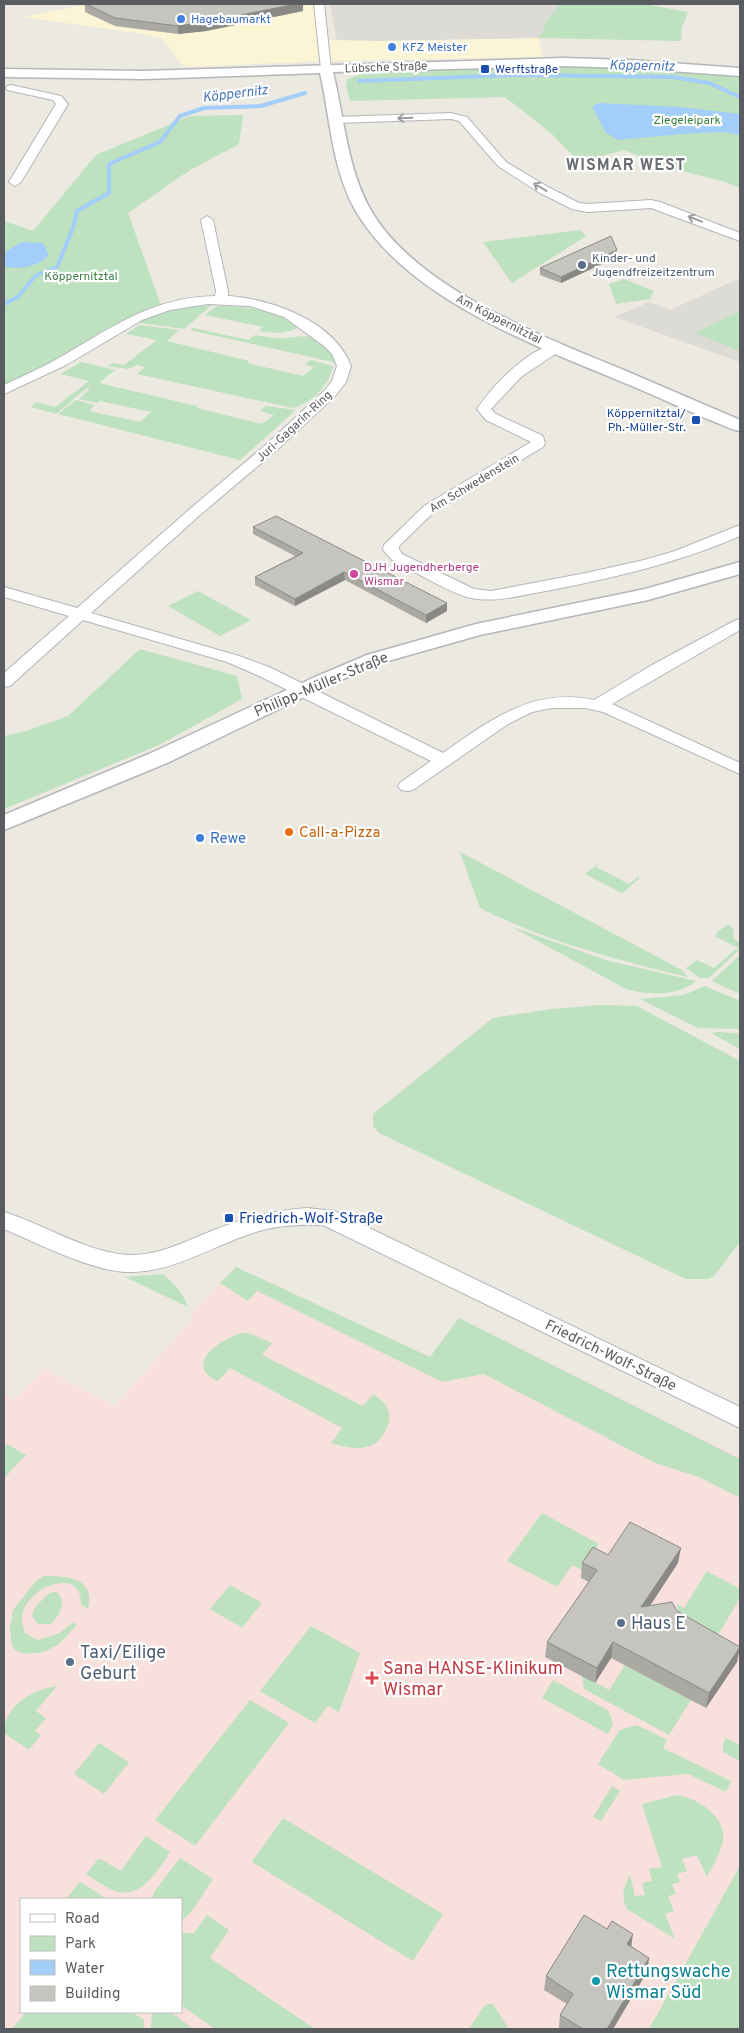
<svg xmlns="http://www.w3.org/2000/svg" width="744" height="2033" font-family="Overpass,sans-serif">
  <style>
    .commercial { fill: #fbf4d5 }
    .industrial { fill: #dcdbd5 }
    .medical { fill: #f8e0dc; fill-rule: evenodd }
    .green { fill: #bee1c0 }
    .water { fill: #a3cef9 }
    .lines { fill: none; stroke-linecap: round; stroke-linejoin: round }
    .stream { stroke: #a3cef9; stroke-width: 4 }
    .minor-casing { stroke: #b3b6ba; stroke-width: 2 }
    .tertiary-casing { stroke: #b3b6ba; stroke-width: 3 }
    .minor { fill: #fff; fill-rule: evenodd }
    .tertiary { fill: #fff; fill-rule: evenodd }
    .wall { fill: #aaa9a3 }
    .shaded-wall { fill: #8b8985 }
    .building { fill: #c6c4be; stroke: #8b8985 }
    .oneway { stroke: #9b9da0 }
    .shop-dot { fill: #3f7fe0; stroke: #fff; stroke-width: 2 }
    .transit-dot { fill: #1a4fb4; stroke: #fff; stroke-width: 2 }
    .service-dot { fill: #5c6f8a; stroke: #fff; stroke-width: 2 }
    .hotel-dot { fill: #d1479c; stroke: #fff; stroke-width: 2 }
    .food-dot { fill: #e8710a; stroke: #fff; stroke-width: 2 }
    .health-dot { fill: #e0444e; stroke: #fff; stroke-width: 2 }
    .culture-dot { fill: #0f9aa8; stroke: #fff; stroke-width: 2 }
    .labels { text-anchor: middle; stroke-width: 4.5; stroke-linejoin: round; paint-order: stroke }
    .far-shop-label { font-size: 12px; fill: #366cbe; stroke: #fff; text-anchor: start }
    .far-street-label { font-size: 12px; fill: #595c60; stroke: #fff }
    .far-transit-label { font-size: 12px; fill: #164399; stroke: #fff; text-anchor: start }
    .far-park-label { font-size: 12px; fill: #397f41; stroke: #fff }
    .far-service-label { font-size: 12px; fill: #4e5e75; stroke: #fff; text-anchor: start }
    .far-hotel-label { font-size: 12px; fill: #b23c85; stroke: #fff; text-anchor: start }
    .far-water-label { font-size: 14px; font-style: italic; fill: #4878b9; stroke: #fff }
    .street-label { font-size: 15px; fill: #595c60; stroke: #fff }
    .food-label { font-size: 15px; fill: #c56008; stroke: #fff; text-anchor: start }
    .shop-label { font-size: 15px; fill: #366cbe; stroke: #fff; text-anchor: start }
    .transit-label { font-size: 15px; fill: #164399; stroke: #fff; text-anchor: start }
    .far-district-label { font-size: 16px; font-weight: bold; letter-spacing: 1px; fill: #6a6e72; stroke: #fff }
    .near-service-label { font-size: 18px; fill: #4e5e75; stroke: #fff; text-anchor: start }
    .near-health-label { font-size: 18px; fill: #be3a42; stroke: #fff; text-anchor: start }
    .near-culture-label { font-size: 18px; fill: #0d838f; stroke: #fff; text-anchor: start }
  </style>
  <rect width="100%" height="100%" fill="#ebe9e0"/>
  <path class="commercial" d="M90 4H316L321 16 324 40 539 38 543 57 325 61 184 67 161 38 144 34 22 17Z"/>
  <path class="industrial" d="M330 4H560L547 21 539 38 380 41 337 40Z
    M740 278V362L614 317 649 302 670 310Z"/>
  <path class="medical" d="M236 1267 430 1357 459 1318 740 1457V2029H4V1394L15 1399 44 1368 114 1405 177 1336 191 1318 193 1311ZM21 1899H181V2012H21Z"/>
  <path class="green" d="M560 4H644L688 12 682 27 681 41 539 38 547 21Z
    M592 66 659 68 740 74V188L726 182 662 166 624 150 579 162 552 134 505 97 350 101 346 85 348 79C372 67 405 70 431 69 485 67 538 66 592 66Z
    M243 115 239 144 190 170 128 213 162 308 154 315 181 308 212 305 184 329 134 322 4 388V221L33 231 96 155 190 116Z
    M580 230 586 236 512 283 483 242Z
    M624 279 654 291 650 299 616 304 609 284Z
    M217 306C247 307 275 308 300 325 291 335 271 333 259 331L263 327 205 315Z
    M740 311V351L695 333Z
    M139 325 179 330 167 341 249 361 247 363 303 376 314 367 305 365 310 360 333 366C331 383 311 404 293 408L137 374 145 367 137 365 128 369 108 366 113 363 124 365 157 340 126 334Z
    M193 328 249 340 255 335C265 337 276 339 287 338 318 334 321 335 337 363L190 330Z
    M81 362 115 370 100 382 103 384 196 406H198L197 408 262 424 274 415 260 411 266 406 296 410 240 460 58 414 76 400 95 405 89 411 140 422 151 412 100 401 97 403 79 399 90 389 87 388 56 414 31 407 35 402 55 407 89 381 60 374Z
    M198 591 251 620 220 636 168 606Z
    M140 649 237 676 242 699 159 745 4 809V736L23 732 68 716Z
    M460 852 682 970 688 977C616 960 545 941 480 908Z
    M603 860 596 867 629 884 638 877 640 878 622 893 585 874Z
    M728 924 733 929 734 939 740 943V949L715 936 718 934 716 933Z
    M512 927 606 960 696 981C678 996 651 995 628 990Z
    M736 949 739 950 709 978H700L686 968 697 960 714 968Z
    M740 955V994L712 981Z
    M705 986 740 1001V1029L698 1028 640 999 684 995Z
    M600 1005 637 1006 740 1061V1242L714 1276 709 1279H686L379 1133 373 1126V1114L493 1018 551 1009Z
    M719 1032 740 1034V1049L711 1033Z
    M236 1267 430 1357 459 1318 740 1459V1498L699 1477 655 1463 484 1374 442 1382 257 1291 248 1301 220 1283Z
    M163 1274C175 1284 183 1293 188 1307L125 1277Z
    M241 1333H249L272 1343 262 1355 363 1406 373 1394C389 1404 395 1416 384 1433 381 1439 377 1443 370 1446 358 1450 343 1447 331 1443L342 1428 230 1368 218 1381C182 1366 220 1339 241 1333Z
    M7 1444 26 1455 5 1477 4 1447Z
    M542 1513 599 1544 582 1570 572 1565 557 1587 507 1561Z
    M707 1571 740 1589V1598L715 1640 678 1616 677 1604 684 1608Z
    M43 1576C66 1576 96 1577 88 1609L81 1605C83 1564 24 1587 22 1618 22 1623 24 1629 25 1633L38 1640 60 1633 73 1622 77 1625 59 1644 44 1652 24 1654 16 1651 12 1646 10 1628 13 1610 35 1582Z
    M230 1585 262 1603 242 1628 210 1609Z
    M57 1592C67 1603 60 1614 51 1624H38L32 1616 33 1611 37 1605 49 1593Z
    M311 1626 360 1653 339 1712 328 1706 315 1723 260 1691Z
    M625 1665 691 1700 669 1735 584 1689 582 1675 609 1690Z
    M553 1680 609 1711 613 1725 608 1734 542 1698Z
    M57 1686 36 1711 46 1718 35 1731 41 1735 29 1750 4 1733C4 1706 33 1689 57 1686Z
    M250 1700 289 1723 195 1846 155 1820Z
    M637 1725 667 1740 663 1748 731 1781 726 1792 688 1774 624 1780 598 1764 620 1730Z
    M726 1738 740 1745V1761L723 1752V1744Z
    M99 1743 129 1762 104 1794 74 1774Z
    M612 1786 620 1791 601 1821 593 1817Z
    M677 1795C699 1798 730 1819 722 1845 719 1856 712 1867 707 1877L697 1855 682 1859 687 1871 677 1874 680 1882 672 1884 676 1894 668 1896 674 1911 665 1914 675 1939 627 1909C621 1896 623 1888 630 1875L635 1896 645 1895 642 1883 652 1881 649 1869 662 1867 642 1804Z
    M283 1818 443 1914 413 1961 252 1862Z
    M146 1836 170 1852C157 1872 139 1903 110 1889 102 1885 94 1879 86 1874L99 1858 121 1871Z
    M180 1858 213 1879C205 1890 191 1917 181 1920V1899H152L154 1892Z
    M740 1866V2029H649Z
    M80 1882 101 1895 105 1899H66Z
    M207 1915 229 1930 210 1958 315 2029H215L181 2005V1933H194Z
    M488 2004H493L509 2029H469L483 2007Z
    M26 2012H132L144 2020V2029H12Z
    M152 2012H171L193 2029H151Z"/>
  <path class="water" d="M598 103 680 107 740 114V135L723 132 682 134 618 140 606 133 592 107Z
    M21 242 43 243 49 255C35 268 22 269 4 267V253Z"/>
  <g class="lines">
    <path class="stream" d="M359 81 520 75 673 77 709 83 740 97
      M4 304 18 297 35 276 57 267 73 228 77 211 109 193V164L160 142 180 116 204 108 261 106 305 93"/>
    <defs>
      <path id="minor" d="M314 4H324L331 69 326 72 321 69Z
        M11 85 61 96 68 104 21 182 15 186 9 182 56 104 53 100 7 90 6 88 7 86Z
        M451 113 467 117 506 162 548 187 579 203 588 204 651 200 660 202 740 233V241L651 208 588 212 572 209 540 193 498 166 459 121 451 119 337 123 331 120 337 117Z
        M207 216 213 220 228 291V296C272 299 334 321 351 366L346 382 335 396 278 449 201 514 91 613 239 656 269 667 443 753C490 720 533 687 594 700L652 665 734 621 740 619V630L612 704 740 763V774L603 712 585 708H552L532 712 508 724 413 790 407 791 401 790 398 786 401 782 431 761 257 675 227 662 83 620 10 686 4 687V673L69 616 4 597V587L77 608 191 508 268 443 325 390 332 381 337 366 332 354 324 346 284 317 250 306 208 304 170 310 142 320 66 365 4 394V385C25 375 46 366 66 354 115 325 155 297 215 296L216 291 201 220Z
        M556 343 561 344 563 347 561 350 521 377 491 409 496 414 543 436 545 444 543 447 434 512 399 546V549L402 554 474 589 491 591 586 573 644 560 675 551 740 525V536C678 563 613 578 546 591 521 595 496 603 471 598 451 594 412 570 392 560L383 550 384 545 424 506 531 442 486 420 477 409C493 385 527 350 556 343Z
        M307 1208 334 1211 740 1407V1428L323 1225C301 1224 280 1225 259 1231 217 1243 177 1271 133 1272 96 1274 38 1243 4 1229V1212C43 1224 90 1254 130 1255 159 1256 188 1240 214 1230 244 1218 274 1210 307 1208Z"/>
      <path id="tertiary" d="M563 58 629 60 740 68V76L629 68 563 66 333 72C344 117 347 166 369 207 413 288 544 337 626 371 664 387 702 404 740 420V431C728 429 717 422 705 418 683 408 661 399 639 389 545 349 407 302 354 208 332 167 330 117 320 73L144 79 4 77V69L144 71Z
        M740 562V574L648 600 480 635 381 663 329 685 167 763 4 830V815L151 753 315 677 367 655 476 624 645 589Z"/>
    </defs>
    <use href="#minor" class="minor-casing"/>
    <use href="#tertiary" class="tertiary-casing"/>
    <use href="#minor" class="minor"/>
    <use href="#tertiary" class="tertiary"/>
  </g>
  <path class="wall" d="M85 4H303V11L206 31 178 34 115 26 85 12Z
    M617 250V257L561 283 540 275V268Z
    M253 527 447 611 426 623 345 580 295 606 255 585V577L295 556 253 534Z
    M608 1555 678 1563 650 1606 677 1611 737 1662 706 1708 611 1658 595 1683 545 1657 547 1642 589 1582 581 1578 582 1563Z
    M631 1946 649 1958 647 1972 613 2029H560L559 2028 560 2015 567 2004 544 1990 546 1976Z"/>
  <path class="shaded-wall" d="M296 4H303V11L206 31 178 34V26Z
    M617 250V257L561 283V277Z
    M344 572 345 580 295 606V599Z
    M447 603V611L426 623V615Z
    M681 1548 678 1563 639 1622 641 1607Z
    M613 1642 611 1658 595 1683 597 1668Z
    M740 1647 737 1662 706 1708 709 1693Z
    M633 1934 631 1948 627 1944Z
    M649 1958 647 1972 613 2029H607Z"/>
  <path class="building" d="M86 4H296L206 22 178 26 115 18Z
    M611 236 617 250 561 277 540 268Z
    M276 516 447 603 426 615 344 572 295 599 255 577 303 553 253 527Z
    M630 1522 681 1548 641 1607 672 1602 677 1611 740 1647 709 1693 613 1642 597 1668 547 1642 597 1570 582 1563 593 1547 608 1555Z
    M584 1915 607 1929 612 1921 633 1934 627 1944 649 1958 607 2029H583L560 2015 573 1994 546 1976Z"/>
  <defs><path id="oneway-shaft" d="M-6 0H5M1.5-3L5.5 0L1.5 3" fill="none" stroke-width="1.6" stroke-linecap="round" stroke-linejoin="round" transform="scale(1.25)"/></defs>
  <g class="oneway">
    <use href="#oneway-shaft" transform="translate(405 118) rotate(178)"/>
    <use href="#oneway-shaft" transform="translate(540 187) rotate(-149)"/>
    <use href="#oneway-shaft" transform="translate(695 219) rotate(-159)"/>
  </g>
  <g class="shop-dot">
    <circle cx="181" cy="19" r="5"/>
    <circle cx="392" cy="47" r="5"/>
    <circle cx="200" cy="838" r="5"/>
  </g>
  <g class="transit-dot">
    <rect x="480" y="64" width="10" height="10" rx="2.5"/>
    <rect x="691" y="415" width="10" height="10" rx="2.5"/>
    <rect x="224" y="1213" width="10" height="10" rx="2.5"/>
  </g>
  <g class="service-dot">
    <circle cx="582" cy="265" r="5"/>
    <circle cx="621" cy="1623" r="5"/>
    <circle cx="70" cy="1662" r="5"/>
  </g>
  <circle class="hotel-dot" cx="354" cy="574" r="5"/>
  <circle class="food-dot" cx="289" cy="832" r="5"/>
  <path class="health-dot" d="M369.5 1670.5h5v5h5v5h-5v5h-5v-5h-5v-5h5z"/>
  <circle class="culture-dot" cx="596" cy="1981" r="5"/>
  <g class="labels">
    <g class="far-shop-label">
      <text x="191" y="23">Hagebaumarkt</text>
      <text x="402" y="51">KFZ Meister</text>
    </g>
    <g class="far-street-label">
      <text transform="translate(386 67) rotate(-2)" y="4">Lübsche Straße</text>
      <text transform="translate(499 319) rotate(27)" y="4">Am Köppernitztal</text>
      <text transform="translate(294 426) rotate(-43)" y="4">Juri-Gagarin-Ring</text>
      <text transform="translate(474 483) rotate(-31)" y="4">Am Schwedenstein</text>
    </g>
    <g class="far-transit-label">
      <text x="495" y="73">Werftstraße</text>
      <text x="686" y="417" text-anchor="end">Köppernitztal/<tspan x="686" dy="14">Ph.-Müller-Str.</tspan></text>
    </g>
    <g class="far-park-label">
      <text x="687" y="124">Ziegeleipark</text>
      <text x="81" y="280">Köppernitztal</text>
    </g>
    <g class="far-service-label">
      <text x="592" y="262">Kinder- und<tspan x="592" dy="14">Jugendfreizeitzentrum</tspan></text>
    </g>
    <g class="far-hotel-label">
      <text x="364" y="571">DJH Jugendherberge<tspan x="364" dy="14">Wismar</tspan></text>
    </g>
    <g class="far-water-label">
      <text transform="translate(642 65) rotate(1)" y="5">Köppernitz</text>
      <text transform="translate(235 93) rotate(-7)" y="5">Köppernitz</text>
    </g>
    <g class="street-label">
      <text transform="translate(321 684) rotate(-23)" y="5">Philipp-Müller-Straße</text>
      <text transform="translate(611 1355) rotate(26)" y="5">Friedrich-Wolf-Straße</text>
    </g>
    <g class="food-label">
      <text x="299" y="837">Call-a-Pizza</text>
    </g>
    <g class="shop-label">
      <text x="210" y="843">Rewe</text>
    </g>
    <g class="transit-label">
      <text x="239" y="1223">Friedrich-Wolf-Straße</text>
    </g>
    <g class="far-district-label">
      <text x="626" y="170">WISMAR WEST</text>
    </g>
    <g class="near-service-label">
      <text x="631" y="1629">Haus E</text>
      <text x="80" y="1658">Taxi/Eilige<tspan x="80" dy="21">Geburt</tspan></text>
    </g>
    <g class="near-health-label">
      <text x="383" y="1674">Sana HANSE-Klinikum<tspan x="383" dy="21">Wismar</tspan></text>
    </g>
    <g class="near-culture-label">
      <text x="606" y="1977">Rettungswache<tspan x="606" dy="21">Wismar Süd</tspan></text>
    </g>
  </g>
  <rect width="744" height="2033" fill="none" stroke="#595c60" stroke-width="10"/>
  <rect x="20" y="1898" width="162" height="115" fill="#ffffff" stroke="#bdbebf"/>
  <rect x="30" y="1914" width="25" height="8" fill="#ffffff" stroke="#bdbebf"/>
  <text x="65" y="1923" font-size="15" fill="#595c60">Road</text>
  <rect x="30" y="1936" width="25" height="15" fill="#bee1c0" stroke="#bdbebf"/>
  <text x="65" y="1948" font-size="15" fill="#595c60">Park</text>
  <rect x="30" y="1960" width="25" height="15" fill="#a3cef9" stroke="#bdbebf"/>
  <text x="65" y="1973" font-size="15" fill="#595c60">Water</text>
  <rect x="30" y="1986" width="25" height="15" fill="#c6c4be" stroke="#bdbebf"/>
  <text x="65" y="1998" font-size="15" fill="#595c60">Building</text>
</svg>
